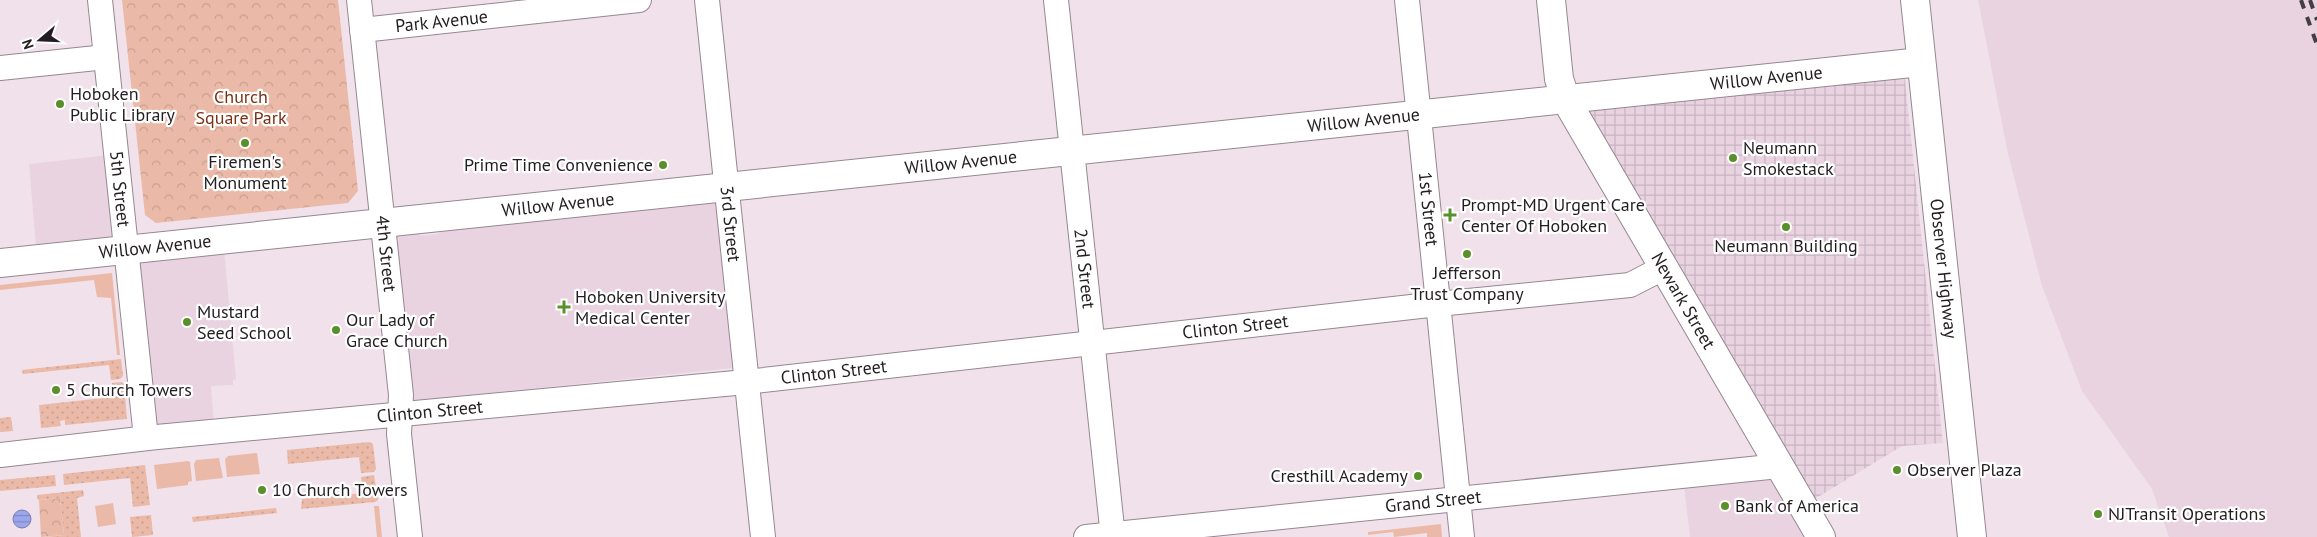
<svg xmlns="http://www.w3.org/2000/svg" width="2317" height="537" font-family="'PT Sans',sans-serif">
  <style>
    .built { fill: #ead3e1 }
    .industrial { fill: url(#industrial-grid) }
    .grass { fill: url(#grass-dots) }
    .forest { fill: url(#forest-crowns) }
    .garden { fill: #ebb9a7 }
    .water { fill: url(#water-rules); stroke: #777db0 }
    .lines { fill: none; stroke-linecap: round; stroke-linejoin: round }
    .minor-casing { stroke: #958790; stroke-width: 26 }
    .major-casing { stroke: #958790; stroke-width: 30 }
    .minor { stroke: #fff; stroke-width: 24 }
    .major { stroke: #fff; stroke-width: 28 }
    .rail { stroke: #443d42; stroke-width: 4; stroke-dasharray: 9 9; stroke-linecap: butt }
    .poi-dot { fill: #59902b; stroke: #fff; stroke-width: 2 }
    .labels { text-anchor: middle; stroke-width: 4.5; stroke-linejoin: round; paint-order: stroke }
    .street-label { font-size: 18px; fill: #221d20; stroke: #fff }
    .poi-label { font-size: 18px; fill: #221d20; stroke: #fff; text-anchor: start }
    .park-label { font-size: 18px; fill: #783115; stroke: #fff }
  </style>
  <defs>
    <pattern id="industrial-grid" width="8" height="8" patternUnits="userSpaceOnUse" patternTransform="scale(1.25)"><rect width="8" height="8" fill="#ead3e1"/><path d="M0 4h8M4 0v8" fill="none" stroke="#c8b5c1"/></pattern>
    <pattern id="grass-dots" width="8" height="8" patternUnits="userSpaceOnUse" patternTransform="scale(1.25)"><rect width="8" height="8" fill="#ebb9a7"/><path d="M2 2h.1M6 6h.1" fill="none" stroke="#c99f8f" stroke-width="1.8" stroke-linecap="round"/></pattern>
    <pattern id="forest-crowns" width="20" height="18" patternUnits="userSpaceOnUse" patternTransform="scale(1.25)"><rect width="20" height="18" fill="#ebb9a7"/><path d="M2 6a3 3 0 1 1 6 0M12 15a3 3 0 1 1 6 0" fill="none" stroke="#c99f8f"/></pattern>
    <pattern id="water-rules" width="6" height="5" patternUnits="userSpaceOnUse" patternTransform="scale(1.25)"><rect width="6" height="5" fill="#9ca6ed"/><path d="M0 2.5h6" fill="none" stroke="#7f87c0"/></pattern>
  </defs>
  <rect width="100%" height="100%" fill="#f1e1eb"/>
  <path class="built" d="M1978 0H2317V537H2169L2152 489 2082 391 2042 286 2008 154Z
    M109 155 115 238 36 247 29 164Z
    M718 202 734 366 732 368 414 401 411 399 395 235 417 232 421 236 438 234 447 228 583 212Z
    M224 249 236 379 233 380V385L211 386 214 422 159 426 155 422 140 261Z
    M1767 478 1773 482 1805 537H1690L1684 486Z"/>
  <path class="industrial" d="M1903 76 1905 80 1943 443 1902 446 1813 500 1587 114 1588 108Z"/>
  <path class="grass" d="M121 359 123 376 120 379 111 380 109 365 23 374 22 370Z
    M121 382 124 384 127 419 65 425V420L60 421 61 426 41 428 39 405 113 397 112 383Z
    M11 417 13 431 0 432V418Z
    M370 442 373 444 376 469 374 472 361 473 359 457 288 464 287 450Z
    M145 465 150 505 133 507 130 478 64 485 63 474Z
    M55 475 56 486 0 491V480Z
    M374 475 378 500 375 502 301 509 302 499 363 493 361 477Z
    M83 490 84 496 77 498 81 537H45L64 535 60 498 38 500 37 495Z
    M276 508 277 513 193 522 192 517Z
    M151 515 153 535 132 537 130 517Z"/>
  <path class="forest" d="M122 0H338L358 191 348 203 156 223 145 215Z
    M60 498 64 535 41 537 39 500Z"/>
  <path class="garden" d="M112 273 120 355H117L111 298 97 297 94 280 0 290V285Z
    M257 453 260 474 227 477 225 459 228 456Z
    M219 458 223 478 196 481 194 464 196 460Z
    M188 461 190 462 192 481 188 482V485L157 489 154 465Z
    M113 503 116 524 98 527 95 506Z
    M374 506H379L382 537H377Z
    M1441 524 1442 537H1427V533L1394 537 1393 532 1368 535V532Z"/>
  <path class="water" d="M13 519a9 9 0 1 1 18 0a9 9 0 1 1-18 0Z"/>
  <g class="lines">
    <defs>
      <g id="minor">
        <path id="s1" d="M100 0 146 438"/>
        <path id="s2" d="M359 0 401 395 399 434 410 537"/>
        <path id="s3" d="M707 0 763 537"/>
        <path id="s4" d="M1056 0 1113 537"/>
        <path id="s5" d="M1407 0 1462 537"/>
        <path id="s6" d="M362 30 639 0"/>
        <path d="M0 68 106 57"/>
        <path id="s7" d="M0 455 157 437 746 382 1438 304 1630 285 1663 268"/>
        <path id="s8" d="M1086 537 1780 466"/>
      </g>
      <g id="major">
        <path id="s9" d="M1551 0 1559 79 1566 100 1821 537"/>
        <path id="s10" d="M1915 0 1972 537"/>
        <path id="s11" d="M0 263 1921 62"/>
      </g>
    </defs>
    <use href="#minor" class="minor-casing"/>
    <use href="#major" class="major-casing"/>
    <use href="#minor" class="minor"/>
    <use href="#major" class="major"/>
    <path class="rail" d="M2301 0 2317 45
      M2310 0 2317 20"/>
  </g>
  <g class="poi-dot">
    <circle cx="60" cy="104" r="5"/>
    <circle cx="245" cy="143" r="5"/>
    <circle cx="1733" cy="158" r="5"/>
    <circle cx="663" cy="165" r="5"/>
    <path d="M1447.5 207.5h5v5h5v5h-5v5h-5v-5h-5v-5h5z"/>
    <circle cx="1786" cy="227" r="5"/>
    <circle cx="1467" cy="254" r="5"/>
    <path d="M561.5 299.5h5v5h5v5h-5v5h-5v-5h-5v-5h5z"/>
    <circle cx="187" cy="322" r="5"/>
    <circle cx="336" cy="330" r="5"/>
    <circle cx="56" cy="390" r="5"/>
    <circle cx="1897" cy="470" r="5"/>
    <circle cx="1418" cy="476" r="5"/>
    <circle cx="262" cy="490" r="5"/>
    <circle cx="1725" cy="506" r="5"/>
    <circle cx="2098" cy="514" r="5"/>
  </g>
  <g class="labels">
    <g class="street-label">
      <text dy="6" stroke="none"><textPath href="#s6" startOffset="80">Park Avenue</textPath></text>
      <text dy="6" stroke="none"><textPath href="#s11" startOffset="1776">Willow Avenue</textPath></text>
      <text dy="6" stroke="none"><textPath href="#s11" startOffset="1371">Willow Avenue</textPath></text>
      <text dy="6" stroke="none"><textPath href="#s11" startOffset="966">Willow Avenue</textPath></text>
      <text dy="6" stroke="none"><textPath href="#s1" startOffset="190">5th Street</textPath></text>
      <text dy="6" stroke="none"><textPath href="#s11" startOffset="561">Willow Avenue</textPath></text>
      <text dy="6" stroke="none"><textPath href="#s5" startOffset="210">1st Street</textPath></text>
      <text dy="6" stroke="none"><textPath href="#s3" startOffset="225">3rd Street</textPath></text>
      <text dy="6" stroke="none"><textPath href="#s11" startOffset="156">Willow Avenue</textPath></text>
      <text dy="6" stroke="none"><textPath href="#s2" startOffset="255">4th Street</textPath></text>
      <text dy="6" stroke="none"><textPath href="#s4" startOffset="270">2nd Street</textPath></text>
      <text dy="6" stroke="none"><textPath href="#s10" startOffset="270">Observer Highway</textPath></text>
      <text dy="6" stroke="none"><textPath href="#s9" startOffset="334">Newark Street</textPath></text>
      <text dy="6" stroke="none"><textPath href="#s7" startOffset="1242">Clinton Street</textPath></text>
      <text dy="6" stroke="none"><textPath href="#s7" startOffset="838">Clinton Street</textPath></text>
      <text dy="6" stroke="none"><textPath href="#s7" startOffset="432">Clinton Street</textPath></text>
      <text dy="6" stroke="none"><textPath href="#s8" startOffset="349">Grand Street</textPath></text>
    </g>
    <g class="poi-label">
      <text x="70" y="100">Hoboken<tspan x="70" dy="21">Public Library</tspan></text>
      <text x="1743" y="154">Neumann<tspan x="1743" dy="21">Smokestack</tspan></text>
      <text x="245" y="168" text-anchor="middle">Firemen's<tspan x="245" dy="21">Monument</tspan></text>
      <text x="653" y="171" text-anchor="end">Prime Time Convenience</text>
      <text x="1461" y="211">Prompt-MD Urgent Care<tspan x="1461" dy="21">Center Of Hoboken</tspan></text>
      <text x="1786" y="252" text-anchor="middle">Neumann Building</text>
      <text x="1467" y="279" text-anchor="middle">Jefferson<tspan x="1467" dy="21">Trust Company</tspan></text>
      <text x="575" y="303">Hoboken University<tspan x="575" dy="21">Medical Center</tspan></text>
      <text x="197" y="318">Mustard<tspan x="197" dy="21">Seed School</tspan></text>
      <text x="346" y="326">Our Lady of<tspan x="346" dy="21">Grace Church</tspan></text>
      <text x="66" y="396">5 Church Towers</text>
      <text x="1907" y="476">Observer Plaza</text>
      <text x="1408" y="482" text-anchor="end">Cresthill Academy</text>
      <text x="272" y="496">10 Church Towers</text>
      <text x="1735" y="512">Bank of America</text>
      <text x="2108" y="520">NJTransit Operations</text>
    </g>
    <g class="park-label">
      <text x="241" y="103">Church<tspan x="241" dy="21">Square Park</tspan></text>
    </g>
  </g>
  <g transform="translate(40 40) rotate(251)" stroke="#ffffff" stroke-width="4" paint-order="stroke">
  <path d="M0-4L9 19L0 12L-9 19Z" fill="#221d20"/>
  <text y="-8" font-size="14" font-weight="bold" text-anchor="middle" fill="#221d20">N</text>
  </g>
</svg>
